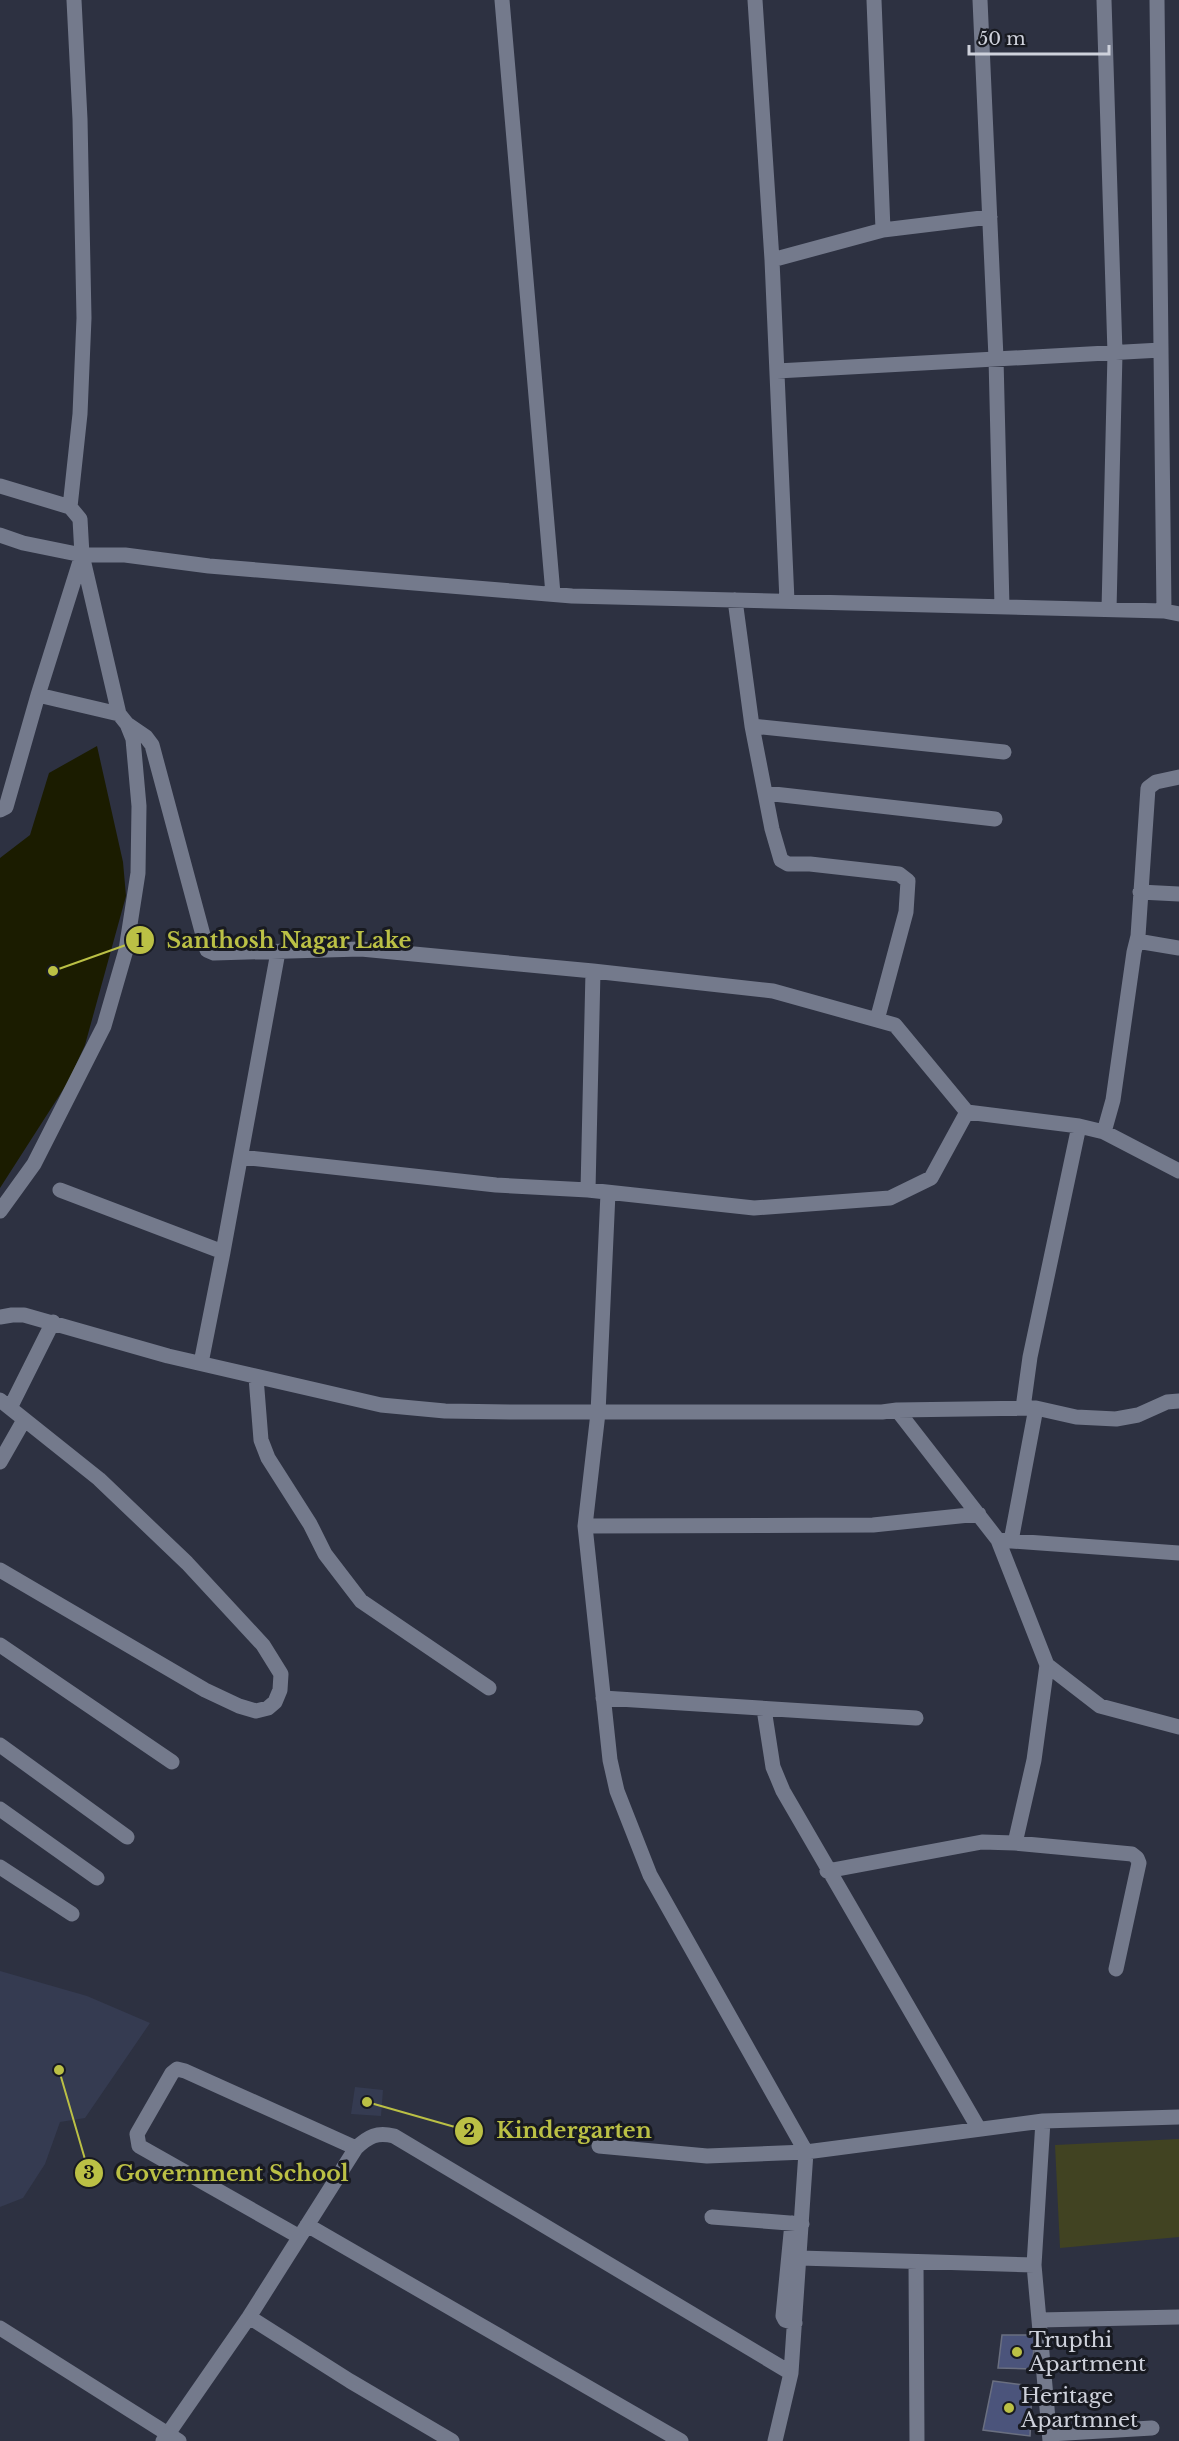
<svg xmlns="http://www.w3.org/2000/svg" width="1179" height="2441" font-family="'Libre Baskerville',serif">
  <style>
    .built { fill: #353b51 }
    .green { fill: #414322 }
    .water { fill: #1b1c00 }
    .building { fill: #4b547b; stroke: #6a6f80; stroke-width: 1.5 }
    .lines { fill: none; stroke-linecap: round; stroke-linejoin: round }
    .minor { stroke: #747a8c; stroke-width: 15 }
    .poi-dot { fill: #bbc045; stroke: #181a21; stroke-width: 2 }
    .labels { text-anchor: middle; stroke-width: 6; stroke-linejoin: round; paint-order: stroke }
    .poi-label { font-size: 21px; fill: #ced1db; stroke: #181a21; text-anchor: start }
    .leader { fill: none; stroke: #bbc045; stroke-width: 2 }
    .callout-dot { fill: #bbc045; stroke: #181a21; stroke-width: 2 }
    .mark-label { font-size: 18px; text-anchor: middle; font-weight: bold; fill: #111 }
    .callout-label { font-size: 22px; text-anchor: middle; font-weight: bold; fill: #bbc045; stroke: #181a21; stroke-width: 6; stroke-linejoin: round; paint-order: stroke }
  </style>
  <rect width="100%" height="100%" fill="#2d3141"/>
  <path class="built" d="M0 1971 87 1996 150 2023 85 2118 60 2122 45 2164 23 2198 0 2207Z
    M355 2087 383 2090 381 2116 351 2114Z"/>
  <path class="green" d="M1179 2139V2237L1060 2248 1055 2145Z"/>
  <path class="water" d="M97 746 123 862 126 896 85 1045 68 1082 0 1188V858L30 835 49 773Z"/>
  <path class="building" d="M1002 2335H1035L1032 2369 998 2368Z
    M993 2381 1032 2386 1030 2436 983 2430Z"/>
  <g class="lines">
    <path class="minor" d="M502 0 553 594
      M755 0 772 260 787 601
      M874 0 883 230
      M980 0 996 358 1002 607
      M1104 0 1115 353 1109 610
      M1157 0 1164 611
      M772 260 883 230 990 217
      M777 371 1161 350
      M0 486 70 507 80 519 82 555 119 714 127 724 133 739 139 806 138 873 126 950 104 1026 34 1164 0 1211
      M70 507 80 414 84 318 80 119 74 0
      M0 535 23 543 82 555H125L209 566 572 596 1164 611 1179 614
      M735 600 752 726 772 829 781 860 788 864H810L899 874 908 881 906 912 877 1020
      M38 695 119 714
      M127 724 146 737 152 745 207 950 214 953 361 949 593 971 773 991 895 1025 967 1112 1079 1126 1104 1132 1179 1171
      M752 726 1004 752
      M765 793 995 819
      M0 810 6 807 38 695 82 555
      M1140 892 1179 894
      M1137 941 1179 948
      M1104 1132 1113 1100 1134 952 1138 936 1148 788 1156 782 1179 777
      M241 1157 496 1185 588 1190 754 1208 890 1198 931 1178 967 1112
      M60 1190 223 1252 278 952
      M588 1190 593 971
      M608 1193 598 1413 585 1526 610 1760 617 1791 650 1875 806 2152 791 2373 775 2441
      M0 1317 12 1315H24L168 1356 381 1405 445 1411 516 1412H882L897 1410 998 1540 1047 1665 1100 1706 1179 1727
      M201 1363 223 1252
      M256 1377 261 1440 268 1458 310 1524 325 1554 361 1601 489 1688
      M0 1400 99 1479 187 1563 263 1645 281 1674 280 1690 275 1702 268 1708 256 1711 239 1706 205 1690 0 1570
      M10 1408 53 1322
      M1023 1408 1030 1357 1079 1126
      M897 1410 1036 1408 1076 1417 1116 1419 1138 1415 1167 1402 1179 1401
      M0 1462 24 1420
      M585 1526 873 1525 979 1514
      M998 1540 1179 1553
      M1011 1541 1036 1408
      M0 1645 172 1762
      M603 1698 916 1718
      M764 1709 773 1767 783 1791 979 2129
      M0 1745 127 1837
      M0 1809 97 1878
      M1015 1843 1034 1760 1047 1665
      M0 1867 72 1914
      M827 1871 982 1842 1015 1843 1132 1854 1137 1858 1139 1863 1116 1969
      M1043 2121 1034 2265 1050 2441
      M599 2146 707 2156 806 2152 1043 2121 1179 2117
      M712 2217 802 2224
      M792 2223 783 2316 785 2320 795 2323
      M307 2225 681 2441
      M298 2236 139 2146 137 2134 172 2073 177 2069 185 2071 356 2148
      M800 2258 1034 2265
      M916 2262 917 2441
      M249 2317 350 2381 452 2441
      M1039 2320 1179 2317
      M0 2328 179 2441
      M1050 2434 1152 2428
      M163 2441 249 2317 356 2148C369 2136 377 2132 394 2136L791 2373"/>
  </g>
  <g class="poi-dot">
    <circle cx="1017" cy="2352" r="6"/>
    <circle cx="1009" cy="2408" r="6"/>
  </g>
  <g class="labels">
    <g class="poi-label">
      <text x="1029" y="2347">Trupthi<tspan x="1029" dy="24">Apartment</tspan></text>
      <text x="1021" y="2403">Heritage<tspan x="1021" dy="24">Apartmnet</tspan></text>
    </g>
  </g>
  <path class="leader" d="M53 971L140 940M367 2102L469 2131M59 2070L89 2173"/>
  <g class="callout-dot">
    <circle cx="53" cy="971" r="6"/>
    <circle cx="367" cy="2102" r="6"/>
    <circle cx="59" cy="2070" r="6"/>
    <circle cx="140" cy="940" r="15"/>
    <circle cx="469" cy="2131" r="15"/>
    <circle cx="89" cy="2173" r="15"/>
  </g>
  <g class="mark-label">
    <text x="140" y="947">1</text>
    <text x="469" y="2137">2</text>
    <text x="89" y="2179">3</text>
  </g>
  <g class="callout-label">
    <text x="289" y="948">Santhosh Nagar Lake</text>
    <text x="574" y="2138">Kindergarten</text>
    <text x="232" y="2181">Government School</text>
  </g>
  <path d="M969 45v9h140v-9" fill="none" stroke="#ced1db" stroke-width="3"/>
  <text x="978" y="45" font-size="18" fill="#ced1db" stroke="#181a21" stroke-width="4.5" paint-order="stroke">50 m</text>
</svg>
